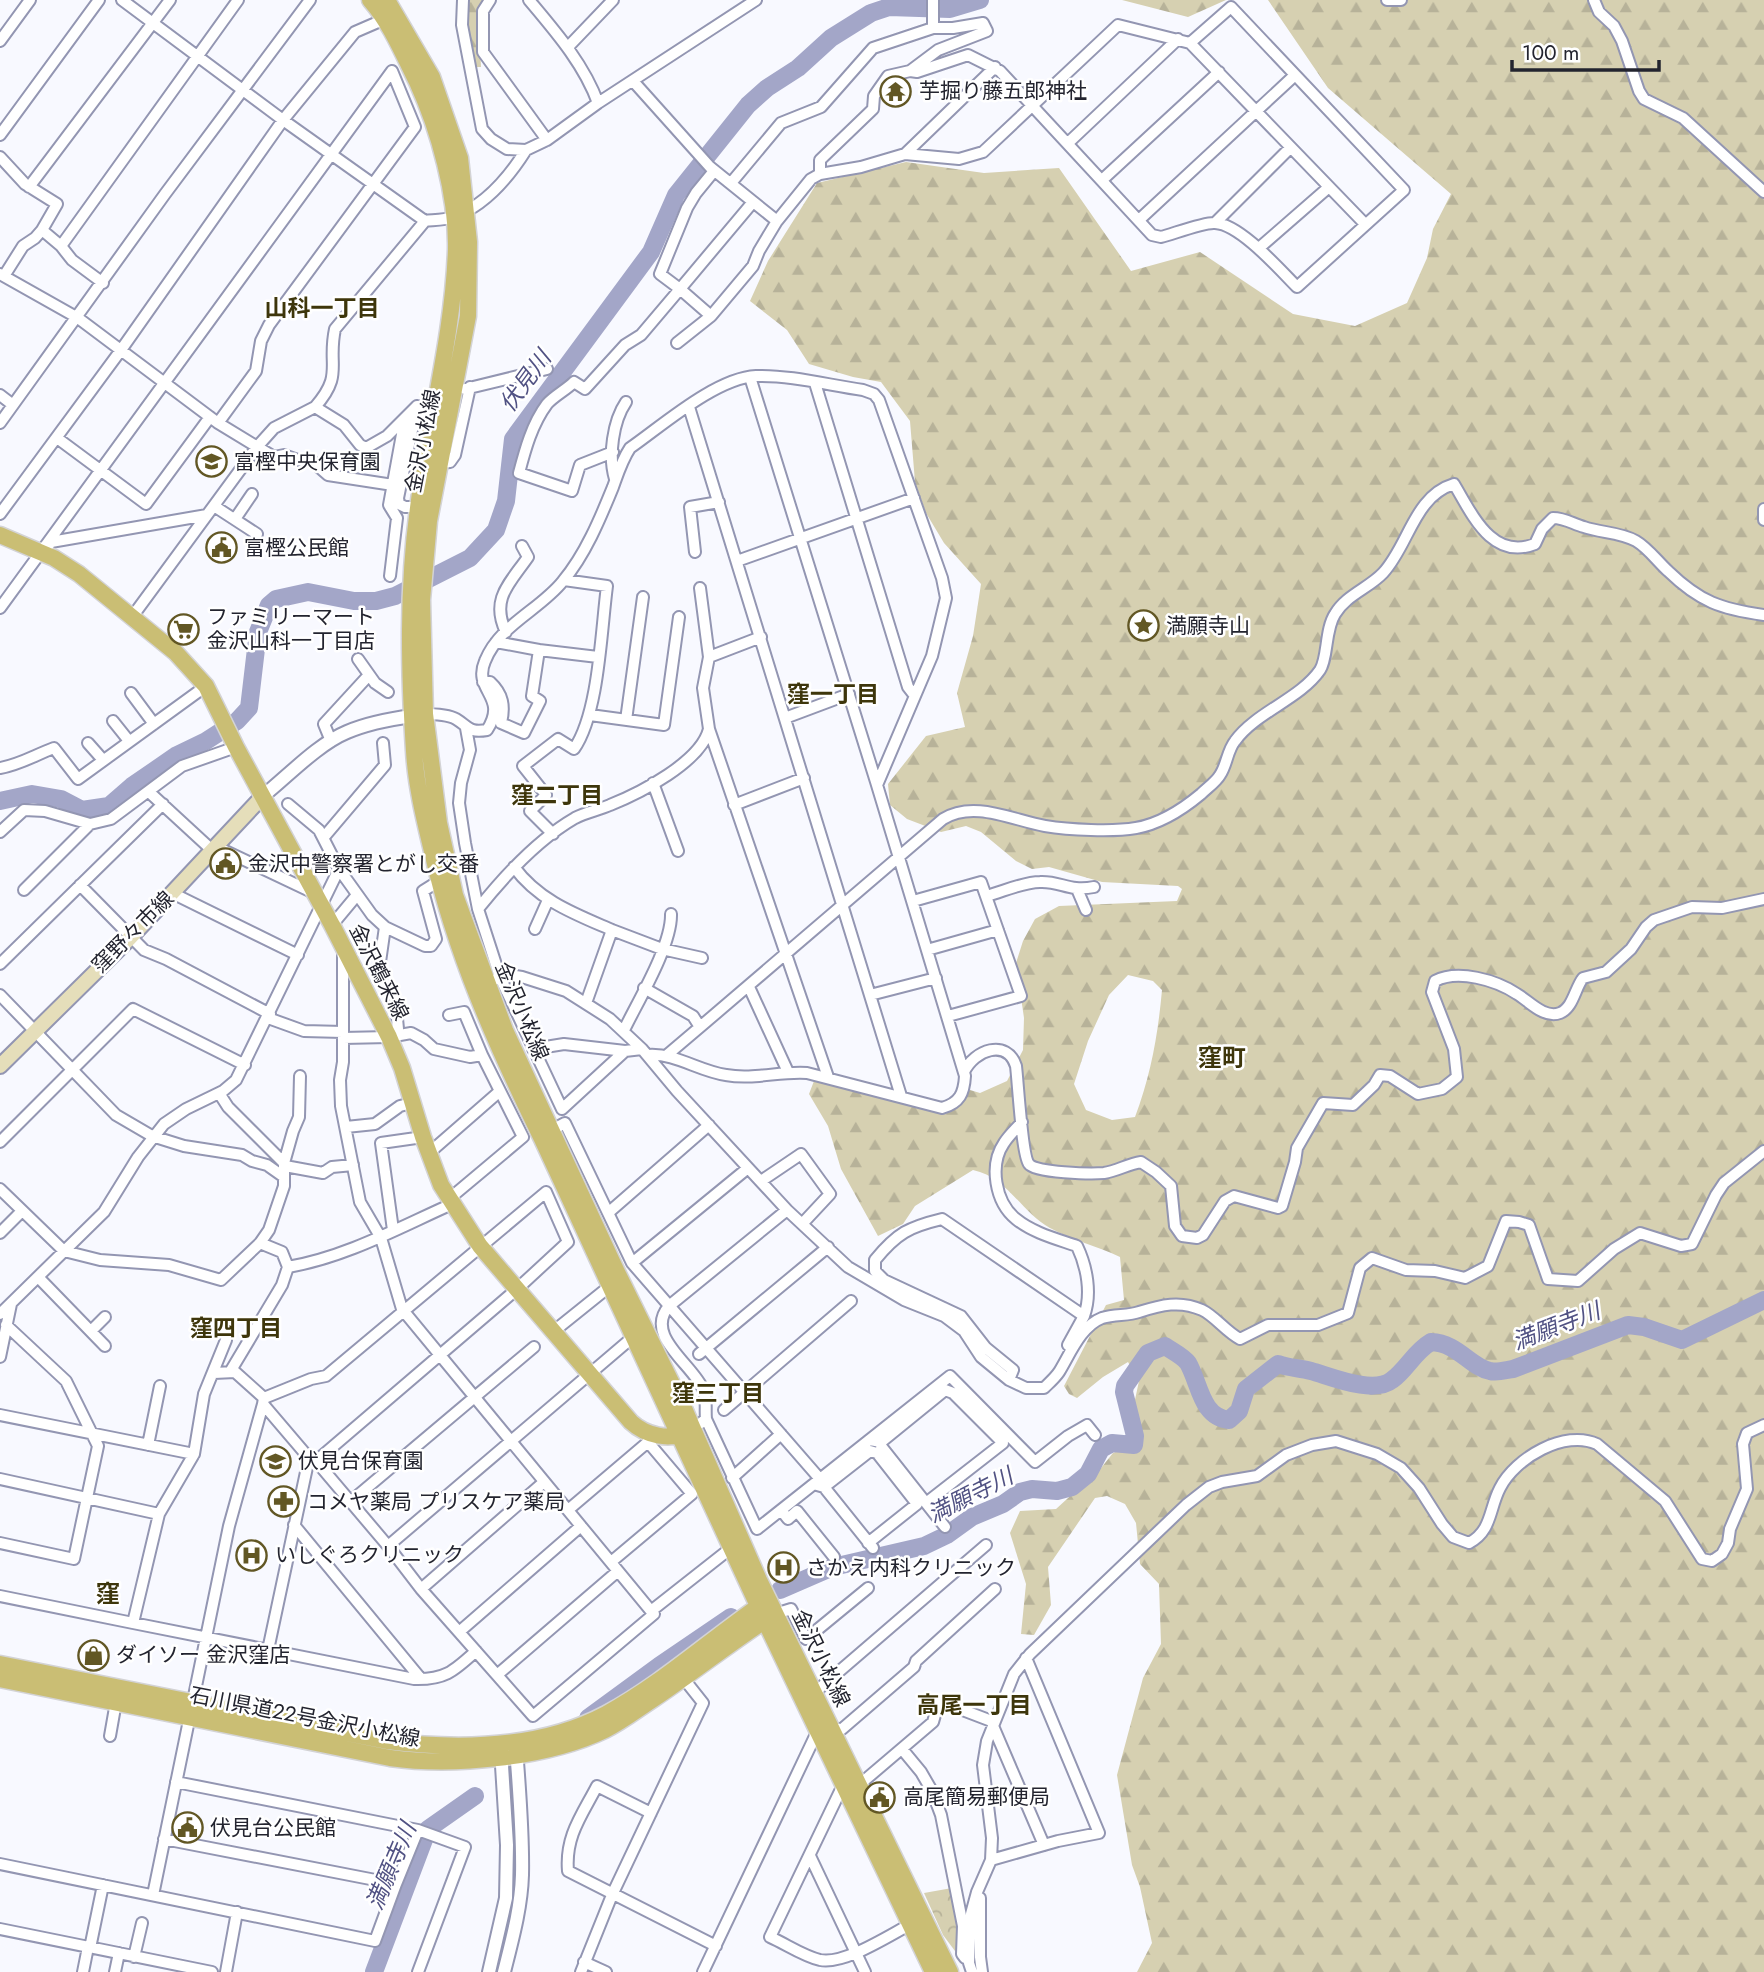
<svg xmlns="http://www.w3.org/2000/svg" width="1764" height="1972" font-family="Jost,'Noto Sans JP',sans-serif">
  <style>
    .forest { fill: url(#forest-firs); fill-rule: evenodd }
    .park { fill: url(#park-crowns) }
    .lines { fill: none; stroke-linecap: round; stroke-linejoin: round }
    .river { stroke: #a3a6c8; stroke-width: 18 }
    .minor-casing { stroke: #9396b2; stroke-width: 14 }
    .tertiary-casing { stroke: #9396b2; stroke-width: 16 }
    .secondary-casing { stroke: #9396b2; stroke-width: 18 }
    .primary-casing { stroke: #d3d3d5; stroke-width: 19 }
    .minor { stroke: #fff; stroke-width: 10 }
    .tertiary { stroke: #fff; stroke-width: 12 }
    .secondary { stroke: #e5deba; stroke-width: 14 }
    .primary { stroke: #cabe74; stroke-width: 16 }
    .labels { text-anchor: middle; stroke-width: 5; stroke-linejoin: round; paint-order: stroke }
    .poi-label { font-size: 21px; fill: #23242f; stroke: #fff; text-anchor: start }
    .street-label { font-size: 21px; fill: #23242f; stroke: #fff }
    .neighbourhood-label { font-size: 23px; font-weight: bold; fill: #3e360b; stroke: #fff }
    .water-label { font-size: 23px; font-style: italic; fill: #515283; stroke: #fff }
    .quarter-label { font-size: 24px; font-weight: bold; fill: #3e360b; stroke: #fff }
  </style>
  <defs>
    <pattern id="forest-firs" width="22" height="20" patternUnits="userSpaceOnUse" patternTransform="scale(1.75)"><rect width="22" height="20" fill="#d6d0b1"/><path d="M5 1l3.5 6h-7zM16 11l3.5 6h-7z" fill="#b7b299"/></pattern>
    <pattern id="park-crowns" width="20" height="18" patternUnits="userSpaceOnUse" patternTransform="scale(1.75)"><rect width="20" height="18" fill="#d6d0b1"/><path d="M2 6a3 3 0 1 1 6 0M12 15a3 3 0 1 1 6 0" fill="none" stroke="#b7b299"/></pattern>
  </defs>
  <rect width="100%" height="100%" fill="#f8f9ff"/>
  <path class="forest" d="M468 0H487L478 9 481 67H474L465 24Z
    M1122 0H1226L1188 17Z
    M1268 0H1764V1972H1137L1152 1943 1140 1887 1132 1865 1117 1775 1143 1678 1161 1644 1159 1584 1140 1564 1136 1523 1125 1504 1107 1496 1095 1498 1048 1567 1051 1605 1034 1635 1021 1634 1026 1584 1010 1533 1020 1511 1056 1509 1101 1468 1113 1453 1143 1441 1133 1409 1139 1381 1128 1362 1103 1377 1077 1398 1069 1394 1064 1386 1106 1305 1124 1300 1120 1257C1097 1246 1072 1240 1050 1228 1021 1212 1007 1177 973 1170L915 1206 903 1224 878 1236 841 1169 828 1126 809 1094 814 1081 821 1080 949 1110 970 1090 980 1093 1007 1081 1023 1050 1024 1018 1016 963 1023 941 1035 919 1059 906 1177 901 1182 889 1178 886 1102 882 1049 867 1032 869 1016 861 981 832 966 826 941 832 907 819 890 805 888 784 926 736 965 727 957 693 973 636 981 584 944 543 926 513 915 482 910 421 881 382 853 377 809 364 787 330 750 301 768 261 817 183 906 162 984 173 1059 168 1131 271 1200 252 1293 314 1355 326 1407 303 1427 258 1433 229 1451 194 1328 88ZM1128 975 1153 981 1162 990C1158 1034 1151 1075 1135 1117L1112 1120 1086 1110 1074 1084 1088 1041 1109 995Z"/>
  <path class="park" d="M952 1888 960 1930 958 1955 943 1935 924 1893Z"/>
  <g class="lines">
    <path class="river" d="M0 801 32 794 61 799 82 810 109 806 132 786 177 755 206 741 237 721 249 708 258 632 269 605 276 599 308 592 354 601H376L395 596 470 558 496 530 506 501 513 439 651 252 676 195 748 105 767 88 798 68 831 38 871 13 889 7 950 9 980 0
      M780 1590 833 1567 924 1546 947 1535 972 1517 1003 1504 1020 1492 1032 1489 1057 1491 1072 1487 1088 1474 1101 1449 1112 1443 1134 1445 1135 1436 1124 1392 1125 1386 1148 1353 1165 1346C1172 1351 1183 1356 1188 1363 1200 1384 1201 1417 1229 1420L1239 1411 1246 1389 1278 1364C1289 1368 1300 1368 1311 1371 1330 1376 1373 1395 1392 1380 1407 1369 1414 1352 1431 1342 1458 1343 1470 1367 1490 1371 1497 1373 1506 1370 1513 1369L1628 1325 1644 1327 1682 1340 1764 1300
      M588 1718 659 1666 731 1617
      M374 1972 428 1829 475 1796"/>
    <defs>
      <path id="minor" d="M122 0 283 120 425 221
        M463 0 462 25 482 129 491 139 507 149 526 150 547 140 598 103 756 0
        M490 0 483 11V52L547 140
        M529 0C555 31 584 64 598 103
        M1387 0H1401
        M1594 0 1599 12 1614 26 1622 41 1639 91 1644 99 1683 118 1764 192
        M0 41 30 0
        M568 47 613 0
        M910 71 938 50 987 31 983 23 953 28H933V0
        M633 81 710 167 777 221
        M0 135 99 0
        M1068 143 1178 39
        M905 154 995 67
        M0 157 25 184 57 204 42 230 35 238 23 246 4 276
        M820 174 861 167 905 154 959 159 983 152 1118 25 1190 43 1365 224
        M1102 180 1219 72
        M731 183 781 123 821 107 873 48 933 28
        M29 187 170 0
        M1140 219 1294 76
        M1215 223 1290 148
        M42 230 61 246 72 260 103 283
        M61 246 238 0
        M1259 248 1329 187
        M0 274 78 318 218 423 274 457 284 455 298 460 312 461 328 475 393 485
        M711 316 753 266 759 251 777 221 811 179 820 174V160L873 109 874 96 888 76 910 71 917 72 968 55 1000 71 1152 235 1161 237C1173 234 1204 222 1215 223 1240 224 1280 270 1297 287L1404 190 1231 7 1190 43
        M677 343 711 316 680 289 753 202
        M750 377 877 785
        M815 383 908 687 915 696
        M465 389 547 369
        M0 395 13 405
        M417 406 387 436 366 448 360 445 344 425 315 407C344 374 327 366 335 329L425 221C434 220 445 220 453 217 485 206 509 177 526 150
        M417 406 398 498 399 504 405 507H418
        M689 407 901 1096
        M0 423 165 194 310 0
        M218 423 256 371 261 341 269 325 415 127 392 71
        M57 438 146 504 210 417
        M613 452 580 465 572 491 519 473C525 450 532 424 547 404 554 396 566 390 574 382L585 389 625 345 641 335 680 289 660 274 687 208 696 193 714 171
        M440 463 450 462 455 455 470 387
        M615 479C608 456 613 421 626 402
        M214 506 257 534
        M1764 509V520
        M0 514 121 350 283 120 355 32 385 19
        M235 519 252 494
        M48 546 51 542 207 515
        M695 552 690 507 719 502
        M737 561 914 498
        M390 576 397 518 389 505 405 418
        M700 588 709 657 703 688 709 729 828 1077
        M0 608 392 71
        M132 617 257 447 274 428 315 407
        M506 632C490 599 510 583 528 557L522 546
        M539 650 598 657
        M709 657 761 637
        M358 659 375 683 388 692
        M483 682H490C503 694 505 706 501 723L524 733 540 701 532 696 539 650 496 642
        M131 693 154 724
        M421 714C430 714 448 714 456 719 469 727 469 733 487 730 509 696 472 691 485 661 500 624 540 610 563 581 585 555 600 519 613 487 618 473 622 460 630 448 663 425 716 378 756 376 791 375 828 385 863 390L874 394 879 400 942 578 946 598 932 656 877 785 965 1076C964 1093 960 1103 942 1108L807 1073C780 1071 753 1080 726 1075 698 1071 676 1053 648 1055
        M590 715 664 725 679 617
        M785 718 849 694
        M626 720 643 597
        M113 721 129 741
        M466 728 470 750 461 783 459 803 465 843 478 909
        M331 741 324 724 369 675
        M88 743 103 760
        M0 768C19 765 35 755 54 748L78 779 206 686
        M653 783 678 851
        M149 792 213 851
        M288 804 319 830 339 869 372 915 385 927 380 962 381 979 395 997 398 1029 388 1035
        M734 805 804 778
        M0 832 24 810 45 811 90 824 111 819 182 766 236 747
        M553 834 530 811 546 795 523 766 558 739 574 749C599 713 601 631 607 586L564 580
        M324 837 385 765 383 743
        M217 847 314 893
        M514 867C539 901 575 914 612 930
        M80 885 144 950 166 959 270 1014
        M1077 889 1086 910
        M24 890 90 824
        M172 893 298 955
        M986 896C1002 892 1023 882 1040 882 1061 881 1069 892 1094 887
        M913 901 981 882 1021 996 948 1016
        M332 925 357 895
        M385 927 425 946H431L436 939 423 891 439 881
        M535 929 548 900
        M927 950 998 930
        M343 953V1062L340 1080 341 1106 360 1202 381 1238 402 1309 651 1611 731 1548
        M0 964 163 804
        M486 982 509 975 522 977 566 991 610 1019 642 1049 677 1091 787 1210 848 1267 904 1300 944 1316 964 1331 981 1357 1009 1380 1026 1388H1044C1049 1383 1055 1378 1059 1372 1070 1354 1081 1326 1102 1318 1115 1314 1128 1316 1139 1312 1161 1305 1180 1300 1202 1310 1215 1316 1226 1332 1240 1339L1268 1325H1318L1348 1313 1360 1268 1372 1258 1406 1270 1435 1271 1465 1278 1488 1266 1506 1221 1519 1222 1529 1225 1548 1279 1578 1281 1614 1249 1640 1233 1681 1246 1692 1244 1716 1195 1724 1183 1764 1151
        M749 987 788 1072
        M644 988 693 1016 700 1027 667 1055
        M0 995 116 1115 152 1136 184 1146 242 1155 252 1161 267 1165 284 1177
        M870 995 936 978
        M586 1003 612 930 662 949 702 958
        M268 1018 304 1031 343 1032
        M700 1027 943 819C974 800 1012 820 1045 826 1069 830 1113 832 1136 828 1159 824 1183 809 1201 794 1207 788 1216 782 1220 775 1227 765 1227 751 1235 741 1256 712 1300 699 1320 670 1328 658 1325 629 1335 614 1346 595 1369 588 1383 573 1409 545 1414 496 1454 484 1472 514 1492 561 1535 544L1542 529 1553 518C1565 518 1573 524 1584 527 1601 533 1620 532 1636 541 1648 548 1658 562 1668 571 1700 602 1721 609 1764 615
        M624 1030C638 1001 672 945 671 914
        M343 1038 389 1037 411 1033 424 1040 434 1049 470 1057 482 1055 464 1012 449 1015
        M533 1049 564 1044 625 1051
        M642 1049 625 1051 562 1109 500 977 478 909C505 875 537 840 575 818 586 812 599 810 610 805 640 793 701 762 709 729
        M964 1072C974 1050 1007 1038 1016 1066 1018 1082 1022 1156 1029 1164 1035 1173 1092 1174 1104 1173 1117 1171 1128 1164 1141 1162L1156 1172 1171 1186 1175 1226 1182 1236 1197 1238 1203 1235 1225 1201 1234 1196 1278 1208 1282 1206 1295 1162 1297 1148 1323 1103 1353 1105 1374 1085 1380 1075 1390 1076 1418 1094 1442 1089 1457 1077 1454 1049 1432 992 1435 981C1458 969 1496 980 1517 994 1529 1001 1544 1019 1560 1013 1573 1008 1575 988 1583 978L1606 972 1631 949 1646 927 1654 920 1692 907 1722 908 1764 899
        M219 1093 228 1107 284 1163
        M1022 1122C1016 1129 1009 1135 1004 1143 989 1165 995 1202 1016 1219 1033 1233 1057 1239 1077 1246 1087 1267 1092 1294 1084 1316
        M346 1127 375 1124 400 1106 412 1103
        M552 1130 565 1123 632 1263 820 1479
        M0 1142 133 1009 245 1065
        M429 1153 500 1091
        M285 1166 323 1173 332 1167 353 1165
        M761 1181 801 1154 830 1194 802 1224
        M0 1189 64 1251 100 1260 169 1265 221 1280 260 1243 269 1230 284 1186V1163L293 1131 299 1117 300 1076
        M449 1199 523 1137 482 1055
        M608 1213 709 1125
        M393 1230 381 1143 423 1137
        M0 1233 22 1211
        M260 1243 282 1252 288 1267C346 1257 398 1228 452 1204
        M632 1263 748 1168
        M38 1277 105 1346
        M0 1314 104 1212 138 1157 164 1124 186 1109 223 1091 236 1080 339 869
        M91 1331 105 1317
        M554 1331 610 1286
        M699 1354 828 1247
        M0 1357 11 1304
        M230 1372 282 1285 288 1267
        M214 1373 235 1372 264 1398 263 1404 309 1458 316 1461 388 1546 421 1589 533 1716 654 1614 651 1611
        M1009 1380 1013 1370 986 1348 961 1316 884 1280 875 1271V1260C897 1233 909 1227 942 1219L1084 1316 1068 1345
        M264 1398 311 1379 326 1376 546 1192 568 1242 517 1289 316 1461
        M724 1410 851 1301
        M0 1415 194 1454
        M706 1419 757 1529 950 1376 1035 1462 1068 1436 1087 1425 1095 1435
        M701 1423 706 1419C705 1410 707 1400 704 1391 694 1365 643 1336 669 1306L787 1210
        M870 1440 881 1442 945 1390 953 1393 1003 1443 926 1503
        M881 1442V1446L945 1527
        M148 1445 160 1386
        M732 1478 781 1434
        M0 1479 159 1514
        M817 1485 824 1487 873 1548
        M824 1487 870 1451 877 1453 917 1504 868 1543
        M350 1502 534 1347
        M568 1510 648 1442
        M781 1510 788 1519 797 1511 834 1557
        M294 1525 421 1679
        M0 1543 74 1559 98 1446 66 1381 6 1325
        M388 1546 633 1337
        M611 1562 692 1494 648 1442V1434
        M421 1589 544 1482
        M0 1596 133 1623 159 1514 194 1454 204 1394 226 1340
        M775 1614 791 1609 806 1639 868 1588
        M133 1623 414 1679C445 1680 454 1671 476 1651
        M459 1632 581 1526
        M268 1650 309 1458
        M497 1675 618 1571
        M814 1693 986 1545
        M993 1726 1044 1845
        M832 1729H842L914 1667 916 1661 995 1589
        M110 1736 116 1702
        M902 1749 921 1772 932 1791 941 1815 963 1926 962 1954 965 1958
        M176 1782 418 1830 465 1847 418 1972
        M844 1783 770 1937C786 1944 803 1956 820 1960 844 1965 888 1936 911 1924
        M859 1785 933 1722 939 1701 994 1722
        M651 1813 597 1786C582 1815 565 1836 568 1871L716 1946
        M810 1856 865 1972
        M991 1860 1058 1841 1099 1833 1026 1658
        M0 1864 375 1941 396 1884 164 1839
        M396 1884 418 1830
        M153 1895 229 1526 263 1404
        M980 1898V1957L982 1972
        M0 1929 212 1972
        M90 1948 103 1885
        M134 1957 142 1923
        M584 1962 606 1972
        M83 1972 88 1947
        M115 1972 119 1953
        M226 1972 237 1912
        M581 1972 612 1895 703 1703 684 1679
        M703 1972 818 1730
        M972 1972 969 1963 971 1914 977 1892 991 1860 992 1838 983 1765 987 1741 1014 1674 1030 1654 1186 1505 1209 1487 1222 1482 1257 1476 1286 1455 1312 1445 1336 1441 1377 1454 1401 1468 1419 1488 1442 1524 1453 1537 1469 1543C1492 1531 1489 1509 1500 1488 1515 1458 1565 1429 1597 1444L1665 1501 1702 1559 1712 1561 1722 1554 1728 1543 1730 1529 1747 1489 1743 1444 1747 1433 1764 1425"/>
      <path id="tertiary" d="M263 796C288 776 318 744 347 732 368 723 390 719 412 716
        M489 1972 506 1898 507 1845 501 1750
        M504 1972C512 1940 521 1908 522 1875 523 1833 519 1790 516 1748"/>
      <path id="secondary" d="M0 1066 130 938 263 796"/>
      <path id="primary" d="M370 0C391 24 403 54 417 82 439 130 457 196 456 249 453 337 429 422 418 508 407 589 409 671 414 751 416 785 424 818 432 851 455 953 496 1045 542 1139L765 1621 933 1972
        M387 0 432 77 460 158 469 242 468 316 429 521 422 600 425 714 439 823 455 895 505 1030 617 1272 683 1406 759 1580 950 1972
        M0 535 54 558 79 574 176 653 206 686 236 747 332 925 389 1037 402 1068 423 1137 441 1185 480 1246 631 1422C645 1435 670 1442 688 1431
        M0 1664 387 1741C460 1750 540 1749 606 1714 663 1683 713 1637 766 1601
        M0 1679 390 1758C453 1767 547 1758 605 1730 623 1721 638 1709 655 1698 695 1671 733 1641 773 1615"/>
    </defs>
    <use href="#minor" class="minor-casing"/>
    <use href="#tertiary" class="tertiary-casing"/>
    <use href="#secondary" class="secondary-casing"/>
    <use href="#primary" class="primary-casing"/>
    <use href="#minor" class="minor"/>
    <use href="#tertiary" class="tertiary"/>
    <use href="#secondary" class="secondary"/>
    <use href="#primary" class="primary"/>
  </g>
  <defs>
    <symbol id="temple-ring" viewBox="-11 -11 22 22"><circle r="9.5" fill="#fff" stroke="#625724" stroke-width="1.5"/><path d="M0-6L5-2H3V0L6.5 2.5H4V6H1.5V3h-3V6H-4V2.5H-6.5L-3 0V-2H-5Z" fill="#625724"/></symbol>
    <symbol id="school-ring" viewBox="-11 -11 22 22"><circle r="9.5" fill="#fff" stroke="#625724" stroke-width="1.5"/><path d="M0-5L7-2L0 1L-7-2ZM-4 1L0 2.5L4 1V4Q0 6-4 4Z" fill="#625724"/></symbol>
    <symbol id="civic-ring" viewBox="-11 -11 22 22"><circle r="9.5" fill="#fff" stroke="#625724" stroke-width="1.5"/><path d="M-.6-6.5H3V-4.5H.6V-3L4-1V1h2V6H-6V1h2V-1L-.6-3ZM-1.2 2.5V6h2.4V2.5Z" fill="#625724"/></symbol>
    <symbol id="sight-ring" viewBox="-11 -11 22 22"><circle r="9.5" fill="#fff" stroke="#625724" stroke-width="1.5"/><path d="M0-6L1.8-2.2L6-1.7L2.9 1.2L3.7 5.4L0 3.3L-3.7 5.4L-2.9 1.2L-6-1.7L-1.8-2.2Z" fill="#625724"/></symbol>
    <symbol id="supermarket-ring" viewBox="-11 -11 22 22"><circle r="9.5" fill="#fff" stroke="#625724" stroke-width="1.5"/><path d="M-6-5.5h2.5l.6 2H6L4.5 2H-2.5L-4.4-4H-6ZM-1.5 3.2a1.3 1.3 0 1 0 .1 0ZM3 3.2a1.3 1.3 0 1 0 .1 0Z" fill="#625724"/></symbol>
    <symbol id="pharmacy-ring" viewBox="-11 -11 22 22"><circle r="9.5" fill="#fff" stroke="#625724" stroke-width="1.5"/><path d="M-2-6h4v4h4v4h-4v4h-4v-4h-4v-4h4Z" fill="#625724"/></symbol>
    <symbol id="hospital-ring" viewBox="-11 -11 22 22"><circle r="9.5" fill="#fff" stroke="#625724" stroke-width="1.5"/><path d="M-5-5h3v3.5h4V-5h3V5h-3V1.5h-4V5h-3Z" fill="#625724"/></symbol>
    <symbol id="shop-ring" viewBox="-11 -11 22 22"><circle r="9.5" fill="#fff" stroke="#625724" stroke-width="1.5"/><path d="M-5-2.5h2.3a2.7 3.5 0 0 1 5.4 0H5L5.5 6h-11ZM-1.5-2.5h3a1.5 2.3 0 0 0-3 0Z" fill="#625724"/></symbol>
  </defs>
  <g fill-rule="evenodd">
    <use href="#temple-ring" x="878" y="74" width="35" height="35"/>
    <use href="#school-ring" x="194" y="444" width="35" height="35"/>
    <use href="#civic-ring" x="204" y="530" width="35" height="35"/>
    <use href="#sight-ring" x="1126" y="608" width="35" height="35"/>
    <use href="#supermarket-ring" x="166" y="612" width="35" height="35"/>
    <use href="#civic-ring" x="208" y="846" width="35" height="35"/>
    <use href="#school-ring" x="258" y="1444" width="35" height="35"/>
    <use href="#pharmacy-ring" x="266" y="1484" width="35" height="35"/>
    <use href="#hospital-ring" x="234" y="1538" width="35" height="35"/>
    <use href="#hospital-ring" x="766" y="1550" width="35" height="35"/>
    <use href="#shop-ring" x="76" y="1638" width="35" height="35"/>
    <use href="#civic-ring" x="862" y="1780" width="35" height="35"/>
    <use href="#civic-ring" x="170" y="1810" width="35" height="35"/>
  </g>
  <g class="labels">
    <g class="poi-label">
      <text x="919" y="98">芋掘り藤五郎神社</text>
      <text x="234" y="469">富樫中央保育園</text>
      <text x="244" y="555">富樫公民館</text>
      <text x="207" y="624">ファミリーマート<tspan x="207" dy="24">金沢山科一丁目店</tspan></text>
      <text x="1166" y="633">満願寺山</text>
      <text x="248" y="871">金沢中警察署とがし交番</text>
      <text x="298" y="1468">伏見台保育園</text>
      <text x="307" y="1509">コメヤ薬局 プリスケア薬局</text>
      <text x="275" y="1562">いしぐろクリニック</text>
      <text x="806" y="1575">さかえ内科クリニック</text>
      <text x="116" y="1662">ダイソー 金沢窪店</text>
      <text x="903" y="1804">高尾簡易郵便局</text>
      <text x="210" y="1835">伏見台公民館</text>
    </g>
    <g class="street-label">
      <text transform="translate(423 441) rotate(-79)" y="7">金沢小松線</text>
      <text transform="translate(133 932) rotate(-45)" y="7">窪野々市線</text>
      <text transform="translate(379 972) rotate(63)" y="7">金沢鶴来線</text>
      <text transform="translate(522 1011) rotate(67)" y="7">金沢小松線</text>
      <text transform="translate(821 1658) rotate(64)" y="7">金沢小松線</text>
      <text transform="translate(305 1717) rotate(11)" y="7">石川県道22号金沢小松線</text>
    </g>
    <g class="neighbourhood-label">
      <text x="322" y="316">山科一丁目</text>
      <text x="833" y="702">窪一丁目</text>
      <text x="557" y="803">窪二丁目</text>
      <text x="236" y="1336">窪四丁目</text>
      <text x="718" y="1401">窪三丁目</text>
      <text x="974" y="1713">高尾一丁目</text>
    </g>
    <g class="water-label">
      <text transform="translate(525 381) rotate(-54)" y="8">伏見川</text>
      <text transform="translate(1556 1326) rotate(-21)" y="8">満願寺川</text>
      <text transform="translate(970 1495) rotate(-27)" y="8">満願寺川</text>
      <text transform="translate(391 1866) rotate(-67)" y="8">満願寺川</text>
    </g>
    <g class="quarter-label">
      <text x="1222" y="1066">窪町</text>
      <text x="108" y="1602">窪</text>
    </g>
  </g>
  <path d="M1512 60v10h147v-10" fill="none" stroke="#23242f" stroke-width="3.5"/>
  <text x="1522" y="60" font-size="21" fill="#23242f" stroke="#ffffff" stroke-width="5" paint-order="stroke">100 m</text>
</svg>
